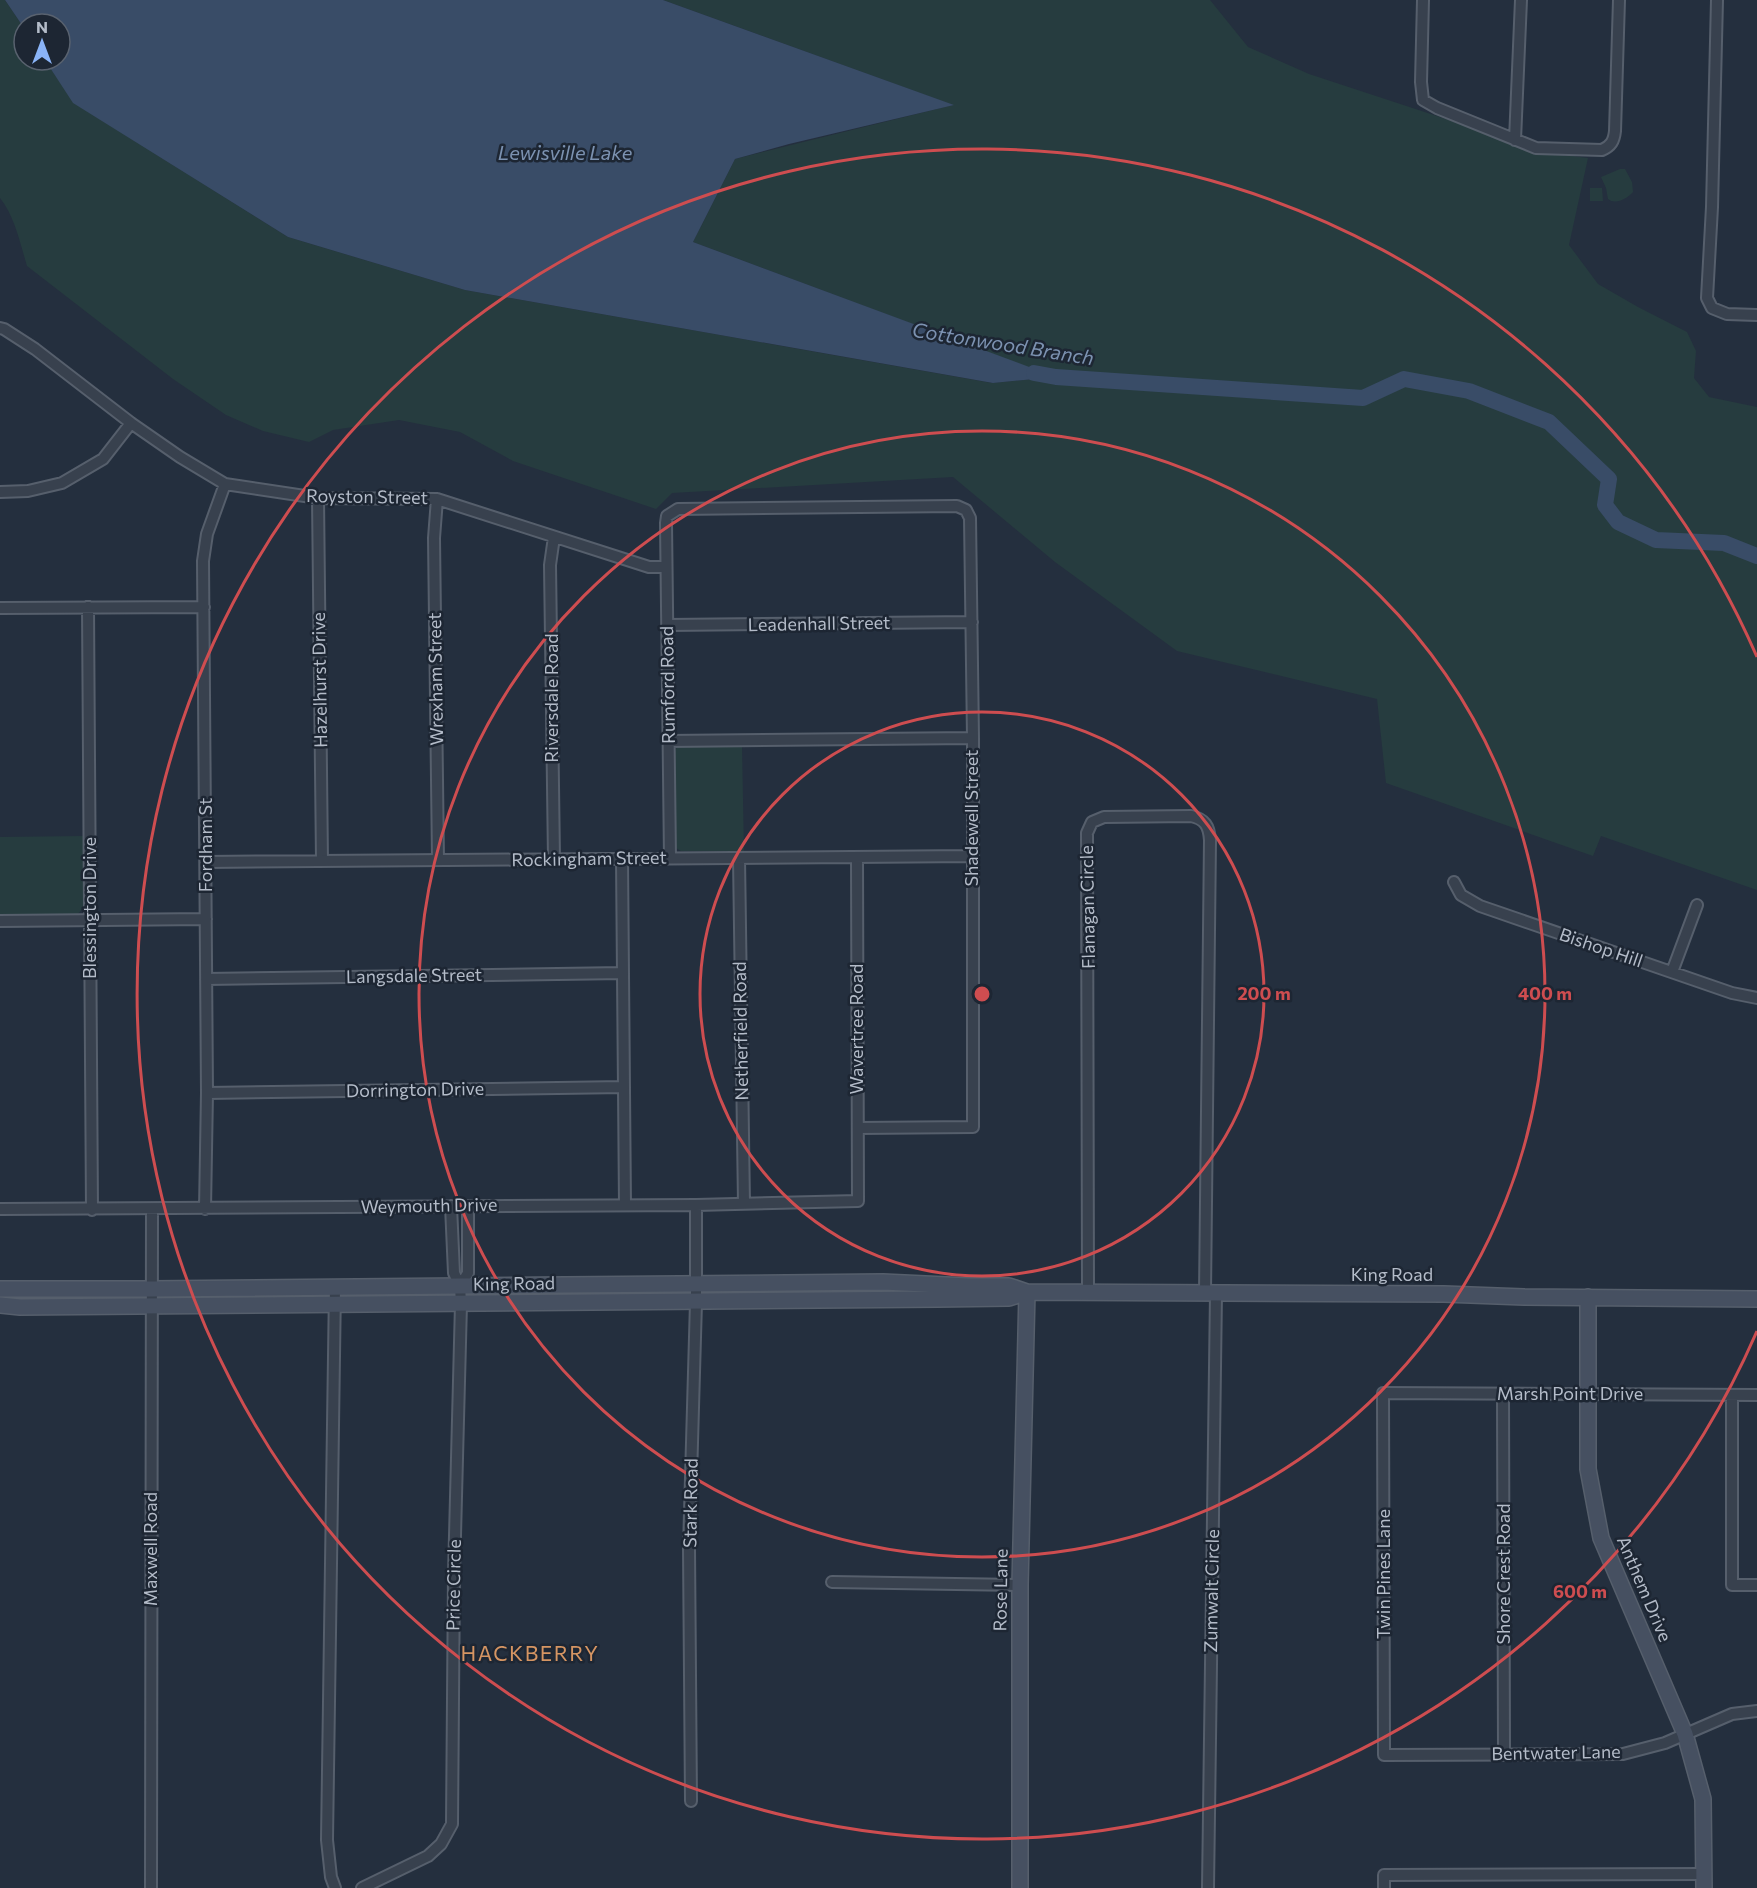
<svg xmlns="http://www.w3.org/2000/svg" width="1757" height="1888" font-family="Commissioner,sans-serif">
  <style>
    .green { fill: #263c3f }
    .water { fill: #394c67 }
    .lines { fill: none; stroke-linecap: round; stroke-linejoin: round }
    .river { stroke: #394c67; stroke-width: 16 }
    .street-casing { stroke: #565f6c; stroke-width: 14 }
    .secondary-casing { stroke: #565f6c; stroke-width: 18 }
    .street { stroke: #38414e; stroke-width: 10 }
    .secondary { stroke: #465061; stroke-width: 15 }
    .ring { fill: none; stroke: #ce4d50; stroke-width: 3 }
    .labels { text-anchor: middle; stroke-width: 5; stroke-linejoin: round; paint-order: stroke }
    .street-label { font-size: 18px; fill: #b4bcc9; stroke: #1d2633 }
    .water-label { font-size: 20px; font-style: italic; fill: #7c92b1; stroke: #1d2633 }
    .quarter-label { font-size: 21px; letter-spacing: 1.5px; fill: #d59563; stroke: #1d2633 }
    .centre { fill: #ce4d50; stroke: #1d2633; stroke-width: 3 }
    .ring-label { font-size: 18px; text-anchor: middle; font-weight: bold; fill: #ce4d50; stroke: #1d2633; stroke-width: 5; stroke-linejoin: round; paint-order: stroke }
  </style>
  <rect width="100%" height="100%" fill="#242f3e"/>
  <path class="green" d="M0 0H5L24 28V60H45L74 103 288 237 465 290 992 383 1054 377 693 242 735 159 953 105 663 0H1210L1248 47 1309 74 1452 121 1509 142 1549 153 1588 158 1569 245 1598 284 1638 307 1687 332 1696 351 1694 378 1709 397 1757 407V890L1601 836 1593 856 1386 783 1377 699 1177 651 1055 562 953 477 672 493 656 509 513 461 460 432 399 420 333 430 309 442 263 431 226 415 173 379 27 266C20 243 15 217 0 198Z
    M1620 169H1625L1632 182 1633 192C1627 199 1615 205 1608 199L1606 188 1601 177Z
    M1590 188H1602L1603 201H1590Z
    M681 746H742L744 851H681L676 848 674 844V753L677 747Z
    M83 836V908L77 915H0V837Z"/>
  <path class="water" d="M5 0H663L954 105 789 144 735 159 693 242 1056 377 993 383 465 290 288 237 73 103 45 60H60V24H24V28Z"/>
  <g class="lines">
    <path class="river" d="M1034 373 1056 377 1363 398 1404 379 1469 391 1549 422 1609 479 1605 505 1618 522 1656 540 1724 543 1757 556"/>
    <defs>
      <path id="street" d="M1423 0 1421 82 1423 100 1437 108 1536 148 1602 150C1611 146 1614 141 1615 131L1619 0
        M1717 0 1712 207 1707 298 1712 308 1727 314 1757 315
        M1515 140 1521 0
        M0 328 4 329 35 349 131 423 180 457 225 484 318 498 437 499 649 567H666
        M0 492 28 491 62 483 103 459 131 423
        M318 498 322 861
        M437 499 434 538 438 860
        M88 607 92 1210
        M0 608 204 607
        M667 625 972 622
        M668 741 973 738
        M670 858 666 523 667 516 678 509 957 506 966 510 970 518 973 738V1127L858 1128
        M739 858 744 1204
        M554 859 550 565 554 537
        M622 859 625 1205
        M206 862 972 856
        M1454 882 1461 895 1480 906 1732 993 1757 998
        M0 921 206 919
        M1672 972 1697 905
        M206 979 623 973
        M207 1093 624 1087
        M0 1209 696 1205 858 1201 857 858
        M205 1209 207 1093 203 561 207 534 225 484
        M460 1286 468 1273V1206
        M1088 1292 1087 833 1092 822 1104 817 1191 816C1205 819 1209 826 1210 840L1205 1293
        M1503 1394 1504 1755
        M1732 1395V1585H1757
        M1757 1395 1383 1393 1384 1755 1623 1754 1665 1743 1732 1714 1757 1711
        M832 1582 1020 1585
        M691 1801 689 1548 696 1302V1205
        M151 1888 152 1209
        M335 1888 331 1877 327 1840 335 1287
        M362 1888 428 1856 441 1844 452 1824 454 1574 461 1304 460 1286 454 1273 451 1206
        M1208 1888 1216 1293
        M1384 1888V1875L1705 1874"/>
      <path id="secondary" d="M0 1289H152L883 1282 968 1286H1009L1027 1292 1444 1294 1524 1297 1757 1299
        M1588 1297V1469L1601 1538 1685 1734 1703 1799 1704 1888
        M0 1305 20 1307 938 1299 1009 1298 1027 1292
        M1020 1888V1585L1027 1292"/>
    </defs>
    <use href="#street" class="street-casing"/>
    <use href="#secondary" class="secondary-casing"/>
    <use href="#street" class="street"/>
    <use href="#secondary" class="secondary"/>
  </g>
  <g class="ring">
    <circle cx="982" cy="994" r="282"/>
    <circle cx="982" cy="994" r="563"/>
    <path d="M1757 1331A845 845 0 1 1 1757 657"/>
  </g>
  <g class="labels">
    <g class="street-label">
      <text transform="translate(367 497) rotate(1)" y="6">Royston Street</text>
      <text transform="translate(819 624) rotate(-1)" y="6">Leadenhall Street</text>
      <text transform="translate(436 679) rotate(-91)" y="6">Wrexham Street</text>
      <text transform="translate(320 680) rotate(-91)" y="6">Hazelhurst Drive</text>
      <text transform="translate(668 685) rotate(-91)" y="6">Rumford Road</text>
      <text transform="translate(552 698) rotate(-90)" y="6">Riversdale Road</text>
      <text transform="translate(972 818) rotate(-90)" y="6">Shadewell Street</text>
      <text transform="translate(206 845) rotate(-90)" y="6">Fordham St</text>
      <text transform="translate(589 859) rotate(-1)" y="6">Rockingham Street</text>
      <text transform="translate(1088 907) rotate(-91)" y="6">Flanagan Circle</text>
      <text transform="translate(90 908) rotate(-90)" y="6">Blessington Drive</text>
      <text transform="translate(1601 948) rotate(19)" y="6">Bishop Hill</text>
      <text transform="translate(414 976) rotate(-1)" y="6">Langsdale Street</text>
      <text transform="translate(857 1029) rotate(-90)" y="6">Wavertree Road</text>
      <text transform="translate(741 1031) rotate(-91)" y="6">Netherfield Road</text>
      <text transform="translate(415 1090) rotate(-1)" y="6">Dorrington Drive</text>
      <text transform="translate(429 1206) rotate(-1)" y="6">Weymouth Drive</text>
      <text x="1392" y="1281">King Road</text>
      <text transform="translate(514 1284) rotate(-1)" y="6">King Road</text>
      <text x="1570" y="1400">Marsh Point Drive</text>
      <text transform="translate(691 1503) rotate(-89)" y="6">Stark Road</text>
      <text transform="translate(151 1549) rotate(-90)" y="6">Maxwell Road</text>
      <text transform="translate(1384 1574) rotate(-90)" y="6">Twin Pines Lane</text>
      <text transform="translate(1504 1574) rotate(-90)" y="6">Shore Crest Road</text>
      <text transform="translate(454 1585) rotate(-89)" y="6">Price Circle</text>
      <text transform="translate(1644 1589) rotate(67)" y="6">Anthem Drive</text>
      <text transform="translate(1001 1590) rotate(-89)" y="6">Rose Lane</text>
      <text transform="translate(1212 1591) rotate(-89)" y="6">Zumwalt Circle</text>
      <text transform="translate(1556 1753) rotate(-1)" y="6">Bentwater Lane</text>
    </g>
    <g class="water-label">
      <text x="565" y="160">Lewisville Lake</text>
      <text transform="translate(1003 344) rotate(9)" y="7">Cottonwood Branch</text>
    </g>
    <g class="quarter-label">
      <text x="530" y="1661">HACKBERRY</text>
    </g>
  </g>
  <circle cx="982" cy="994" r="9" class="centre"/>
  <g class="ring-label">
    <text x="1264" y="1000">200 m</text>
    <text x="1545" y="1000">400 m</text>
    <text x="1580" y="1598">600 m</text>
  </g>
  <g transform="translate(42 42)"><circle r="28" fill="#1d2633" stroke="#59626f" stroke-width="1.5"/>
  <path d="M0-4.5L10 22L0 15L-10 22Z" fill="#8ab4f8"/>
  <text y="-9" font-size="16" font-weight="bold" text-anchor="middle" fill="#b4bcc9">N</text>
  </g>
</svg>
